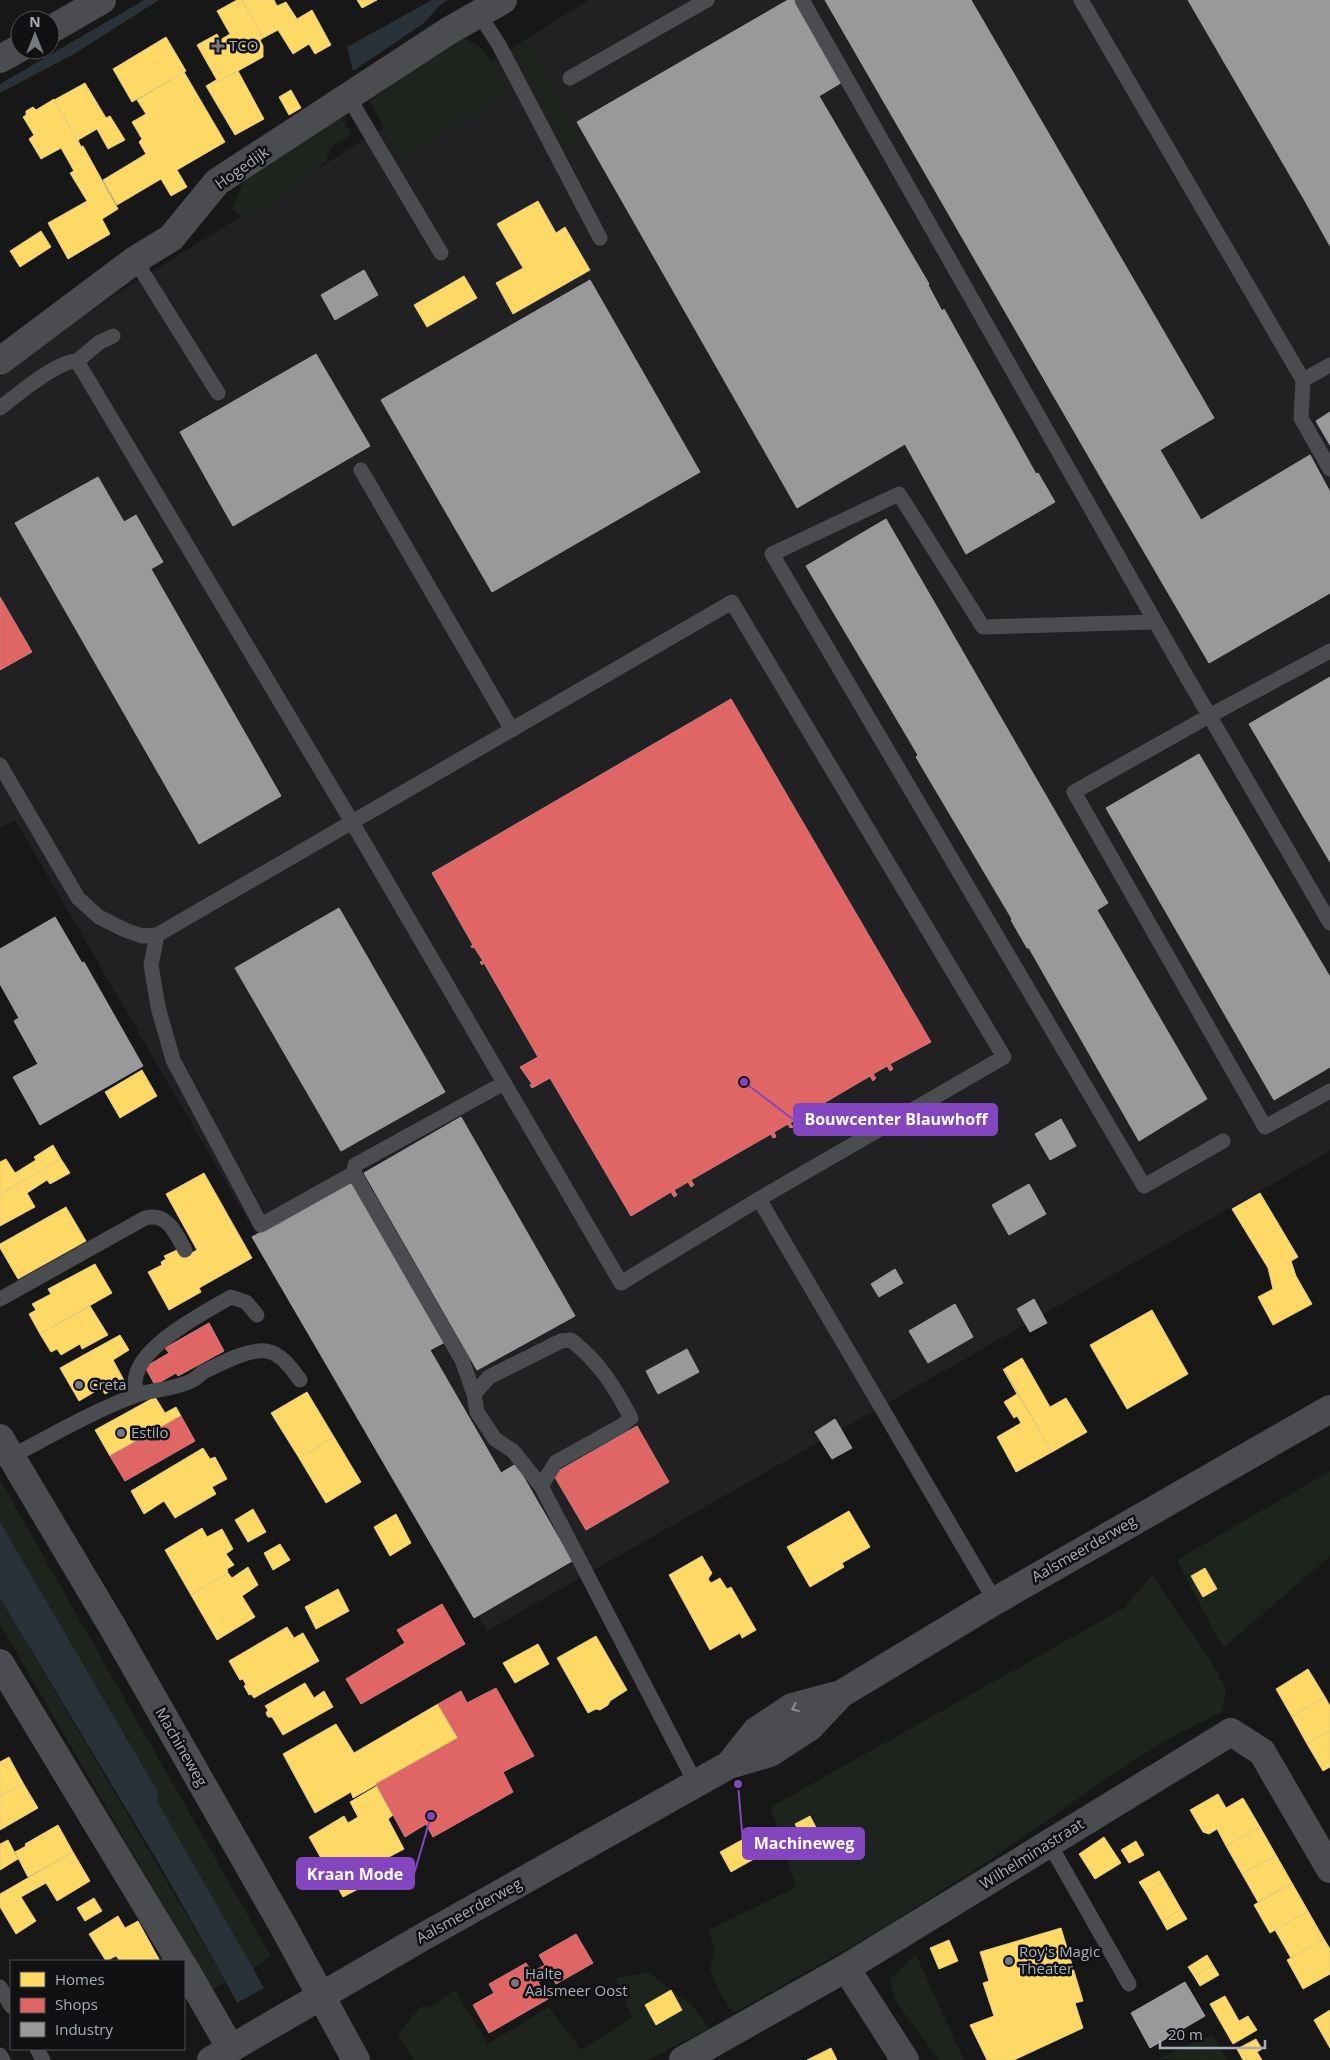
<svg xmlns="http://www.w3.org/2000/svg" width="1330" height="2060" font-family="'Open Sans',sans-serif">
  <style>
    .built { fill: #212123 }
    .green { fill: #1d241e }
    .water { fill: #2a3239 }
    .pier { fill: #171717 }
    .homes { fill: #ffd966; stroke: #e5cc7f }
    .shops { fill: #e06666; stroke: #cf7b7f }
    .industry { fill: #999; stroke: #9e9fa2 }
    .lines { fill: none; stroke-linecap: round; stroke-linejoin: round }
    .service { stroke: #4b4c50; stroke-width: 15 }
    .minor { stroke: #4b4c50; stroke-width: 28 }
    .tertiary { stroke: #4b4c50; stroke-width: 28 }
    .oneway { stroke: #8c9099 }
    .poi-dot { fill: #757880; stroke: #111113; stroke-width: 2 }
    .labels { text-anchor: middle; stroke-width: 5; stroke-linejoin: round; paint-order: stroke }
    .poi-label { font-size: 15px; fill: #a8adb8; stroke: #111113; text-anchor: start }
    .street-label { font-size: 15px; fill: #a8adb8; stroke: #111113 }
    .leader { fill: none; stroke: #8446be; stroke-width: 2 }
    .callout-dot { fill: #8446be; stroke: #111113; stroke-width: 2 }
    .callout { fill: #8446be; stroke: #8446be; stroke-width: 2 }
    .callout-label { font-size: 16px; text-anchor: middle; font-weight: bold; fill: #fff }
  </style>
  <rect width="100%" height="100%" fill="#171717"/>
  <path class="built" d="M589 0H1330V1151L487 1631 15 820 0 828V377L108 299Z"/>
  <path class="green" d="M461 36 483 49 511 91 401 157 369 101Z
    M527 39 580 142 566 147 512 48Z
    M340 113 351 134 330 148 326 161 247 221 232 209 246 175Z
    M1330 1471V1556L1223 1648 1177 1560Z
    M0 1480 271 1956 253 1968 157 1801 158 1792 0 1522Z
    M1152 1575 1209 1658 1226 1689 1222 1712 1168 1739 1123 1767 999 1854 880 1930 734 2013 721 1995 710 1971 714 1950 709 1930 796 1887 771 1807 1124 1608Z
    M0 1598 226 1982 212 1990 0 1624Z
    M916 1955 964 2060H939L896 2002 890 1979Z
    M648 1972 691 2005 710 2028 648 2060H414L398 2034 421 2006 428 2008 455 1990 488 2044 549 2007 581 2050 632 2018 616 1978Z
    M1212 2035 1227 2060 1157 2059Z"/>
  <path class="water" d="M144 0H159L74 54 0 93V84Z
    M432 0H448L441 4 424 23 353 71 347 47Z
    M0 1522 158 1792 157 1801 253 1968 288 2033 261 2048 226 1982 161 1867 0 1598Z"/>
  <path class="pier" d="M266 1987 290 2032 306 2060H264L235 2004Z"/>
  <path class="homes" d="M237 0H242L263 38 260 40 263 46V57L218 82 197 45 217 34 220 40 230 34 217 11Z
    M242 0H274L277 6 286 2 297 19 312 10 331 45 315 54 309 44 293 54 278 30 263 38Z
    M357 0H377L362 8Z
    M166 37 186 71 132 102 113 69Z
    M238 71 264 119 235 135 206 86 216 80 218 82Z
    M184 72 225 142 177 170 187 187 171 196 161 179 117 205 103 180 146 154 139 142 142 139 132 122 146 114 137 100Z
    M85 83 106 118 110 116 125 140 108 149 97 129 78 140 81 147 54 100Z
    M291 90 301 108 289 115 279 97Z
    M54 99 81 147 83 146 118 209 102 219 110 234 68 259 48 223 87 201 70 173 74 171 61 148 41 159 29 139 34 135 23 117 26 115V111L33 107 36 110Z
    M538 201 556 233 565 227 590 270 513 314 496 283 523 268 497 224Z
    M41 231 51 247 20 267 10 251Z
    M464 276 477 298 427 327 414 305Z
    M142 1070 157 1096 120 1118 105 1092Z
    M53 1145 61 1159 0 1194V1162L6 1159 15 1173 36 1160 34 1157Z
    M61 1159 70 1173 50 1184 47 1180 27 1193 35 1207 0 1226V1194Z
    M204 1173 252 1258 199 1288 201 1292 169 1310 148 1272 162 1265 161 1262 166 1259 164 1256 177 1250 182 1258 197 1250 166 1194Z
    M1260 1193 1298 1257 1291 1261 1296 1276 1312 1304 1273 1325 1258 1297 1273 1289 1268 1268 1232 1209Z
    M66 1207 86 1241 18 1279 0 1248V1244Z
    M95 1264 112 1293 40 1334 29 1314 36 1310 32 1304 51 1294 48 1289Z
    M90 1306 108 1335 82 1349 80 1344 61 1355 57 1349 51 1352 40 1334Z
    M1152 1310 1188 1374 1127 1409 1090 1345Z
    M120 1335 129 1350 113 1360 125 1382 105 1394 101 1388 79 1401 60 1368Z
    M1022 1358 1050 1407 1066 1398 1087 1432 1052 1452 1004 1369Z
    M1003 1369 1052 1452 1016 1472 997 1437 1021 1423 1017 1416 1014 1418 1004 1402 1017 1394Z
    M307 1392 334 1437 299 1458 271 1413Z
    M155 1397 165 1413 176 1407 181 1416 110 1456 95 1430Z
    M334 1437 361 1482 326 1503 299 1458Z
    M203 1448 210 1459 215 1457 227 1479 212 1487 216 1494 175 1518 164 1501 144 1514 131 1491Z
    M253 1509 266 1532 248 1542 235 1520Z
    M849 1511 870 1547 842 1563 844 1567 810 1587 787 1547Z
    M396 1514 411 1543 390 1556 374 1527Z
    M202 1528 207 1537 222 1529 233 1549 226 1554 234 1565 227 1569 228 1573 191 1595 165 1550Z
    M280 1544 290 1560 273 1570 264 1553Z
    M702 1556 712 1573 708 1579 711 1583 720 1578 727 1589 731 1587 756 1630 742 1638 740 1633 710 1650 669 1575Z
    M248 1567 258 1585 242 1596 255 1617 217 1640 191 1595 228 1573 232 1578Z
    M1205 1568 1217 1589 1203 1597 1191 1576Z
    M338 1589 349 1611 316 1629 305 1607Z
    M287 1627 294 1638 303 1633 319 1661 254 1698 251 1694 249 1695 244 1686 246 1685 243 1679 240 1680 229 1661Z
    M596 1636 627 1690 610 1701 608 1705 600 1710 596 1709 588 1713 557 1658Z
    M538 1644 549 1664 515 1683 503 1663Z
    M1308 1669 1325 1697 1292 1717 1276 1689Z
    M305 1683 314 1698 324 1691 333 1707 283 1735 272 1717H268L266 1713 268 1710 265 1706Z
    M1325 1697 1330 1706V1731L1307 1744 1292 1717Z
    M438 1704 458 1738 353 1798 351 1792 315 1813 283 1754 336 1724 354 1753Z
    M1330 1731V1767L1323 1771 1307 1744Z
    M9 1757 23 1783 0 1796V1762Z
    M23 1783 38 1808 0 1830V1796Z
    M377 1786 393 1815 388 1819 404 1849 372 1866 379 1878 343 1897 309 1837 344 1816 348 1823 358 1817 350 1802Z
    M1218 1794 1226 1808 1243 1798 1260 1827 1226 1846 1217 1829 1209 1834 1203 1832 1190 1810Z
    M810 1816 819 1833 804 1841 795 1824Z
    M58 1825 73 1852 28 1877 15 1852 26 1846 25 1844Z
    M1260 1827 1276 1855 1242 1874 1226 1846Z
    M749 1836 761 1855 731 1872 720 1852Z
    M1104 1837 1121 1863 1095 1879 1079 1854Z
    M8 1840 18 1859 0 1870V1844Z
    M1136 1841 1144 1855 1129 1863 1121 1850Z
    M73 1852 90 1881 57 1901 46 1883 21 1897 36 1921 16 1934 0 1907V1894Z
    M1276 1855 1292 1883 1258 1902 1242 1874Z
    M1159 1871 1165 1881 1146 1893 1139 1882Z
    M1165 1881 1181 1909 1162 1921 1146 1893Z
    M1292 1883 1308 1911 1270 1933 1254 1905Z
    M94 1898 102 1911 85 1921 77 1908Z
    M1181 1909 1187 1919 1167 1930 1162 1921Z
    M1308 1911 1324 1939 1291 1958 1275 1930Z
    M118 1916 125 1928 138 1921 160 1961H120L116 1956 106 1961 89 1934Z
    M1061 1928 1083 2001 1075 2003 1083 2028 1014 2060H987L970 2025 994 2016 983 1983 989 1981 980 1952Z
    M1324 1939 1330 1949V1974L1303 1989 1287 1960Z
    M949 1940 958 1961 939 1969 930 1948Z
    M1207 1955 1213 1965 1194 1976 1188 1967Z
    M1213 1965 1219 1975 1200 1986 1194 1976Z
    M671 1990 682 2010 656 2025 645 2005Z
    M1225 1996 1239 2021 1248 2016 1257 2030 1233 2044 1210 2004Z
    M1330 2010V2048L1314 2020Z
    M1256 2039 1262 2049 1257 2052 1262 2060H1243L1237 2049Z
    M831 2048 837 2060H807Z"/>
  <path class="shops" d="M0 597 32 652 0 670Z
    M731 699 931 1042 890 1064 893 1069 890 1071 887 1066 873 1074 876 1078 873 1081 870 1076 790 1123 793 1127 790 1128 788 1124 774 1132 776 1137 773 1138 771 1134 691 1180 694 1185 691 1187 688 1182 674 1190 677 1195 674 1197 671 1192 631 1216 550 1078 532 1088 530 1085 532 1084 520 1067 538 1057 484 963 482 965 480 962 483 961 474 947 472 948 471 946 473 945 432 873Z
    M209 1323 224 1351 178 1376 176 1373 155 1385 145 1367 169 1353 165 1348Z
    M181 1416 195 1441 125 1481 110 1456Z
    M637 1426 669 1482 586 1530 553 1474Z
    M442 1604 465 1644 361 1704 346 1679 405 1643 397 1630Z
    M496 1688 534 1756 503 1772 513 1792 433 1837 426 1824 405 1837 376 1784 458 1738 438 1704 461 1691 467 1703Z
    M576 1934 593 1963 556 1984 551 1975 538 1982 548 1999 489 2033 473 2005 494 1993 489 1984 526 1963 532 1972 545 1965 539 1955Z"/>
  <path class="industry" d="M788 0H797L844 81 819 96 929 284 928 285 942 311 944 309 1036 474 1038 473 1055 502 966 554 905 444 797 508 577 122Z
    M825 0H971L1214 418 1104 483Z
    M1188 0H1330V246L1305 201Z
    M364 270 378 295 335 320 321 295Z
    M590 280 700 472 492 592 381 400Z
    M316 354 370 446 233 526 180 432Z
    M1330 412V445L1316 421Z
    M1160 450 1201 520 1310 455 1330 492V593L1209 663 1104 483Z
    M98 477 124 522 136 515 163 562 151 569 281 796 199 844 15 523Z
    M886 519 1108 903 1097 910 1207 1099 1139 1141 1029 948H1027L1011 920 1012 919 916 757 918 755 806 566Z
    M1330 677V862L1249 724Z
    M1199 754 1330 977V1067L1274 1100 1106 808Z
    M339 908 445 1092 341 1151 235 968Z
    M55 917 82 963 84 962 143 1066 40 1125 13 1077 38 1064 14 1021 19 1018 0 984V949Z
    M461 1117 575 1316 477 1370 364 1173Z
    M1061 1119 1076 1146 1050 1160 1035 1134Z
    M352 1181 445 1342 430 1350 501 1473 516 1464 572 1561 474 1618 252 1237Z
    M1029 1184 1046 1214 1009 1235 992 1205Z
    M895 1269 903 1283 879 1297 871 1284Z
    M1034 1299 1047 1323 1030 1332 1017 1309Z
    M955 1304 973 1337 928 1363 909 1331Z
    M687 1349 699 1372 658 1394 646 1371Z
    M835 1419 852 1448 832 1459 815 1432Z
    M1185 1982 1205 2016 1150 2048 1131 2013Z"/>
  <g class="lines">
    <path class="service" d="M802 0 1181 667 1330 923
      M1081 0 1303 380 1330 365
      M479 14 499 45 600 238
      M570 78 707 0
      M346 98 355 108 441 253
      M135 260 218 393
      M77 361 352 822 621 1283 759 1199
      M1303 380 1301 418 1330 469
      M0 408C17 395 57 361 77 361L100 342 113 336
      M361 470 512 730
      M1155 622 983 627 899 494 772 554 1144 1186 1223 1141
      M1330 651 1209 716 1074 792 1265 1127 1330 1091
      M0 765 78 898 99 917 125 930 142 936 157 935 732 602 1004 1057 759 1199 995 1601
      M157 935 151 965 158 1007 173 1060 261 1225 354 1173 462 1360 474 1394
      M354 1173 355 1165 504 1083
      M0 1299 145 1218C168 1212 176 1234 185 1250
      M136 1395C135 1385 134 1377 139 1368 151 1341 204 1312 231 1297L246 1302 257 1315
      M10 1457C51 1436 91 1412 134 1396 152 1389 175 1390 193 1380 197 1378 200 1374 205 1371 222 1363 247 1349 266 1351 281 1353 292 1369 300 1380
      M541 1486 556 1462 621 1426 631 1418C614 1386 600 1363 571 1340L561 1341 489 1377 474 1394 477 1412 495 1439 513 1451 541 1486 696 1784
      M1049 1843 1129 1984
      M0 1987 11 2006
      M37 2049 43 2060
      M0 2055 3 2060"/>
    <path class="minor" d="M50 30 102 0
      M0 59 20 48
      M0 361 135 260 171 238 217 182 450 30 503 0
      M0 1663 180 1961
      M184 1967 231 2049
      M846 1968 905 2060
      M683 2060 846 1968 1231 1732 1262 1752 1330 1869"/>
    <path class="tertiary" d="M0 1438 112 1626 283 1926 356 2060
      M729 1765 756 1731 792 1707 841 1694
      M211 2060 421 1938 729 1765 770 1753 810 1727 841 1694 995 1601 1330 1409"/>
  </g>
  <defs><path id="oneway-chevron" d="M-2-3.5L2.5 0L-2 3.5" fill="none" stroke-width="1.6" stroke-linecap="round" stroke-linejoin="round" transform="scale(1.25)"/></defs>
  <use class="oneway" href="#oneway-chevron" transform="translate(795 1708) rotate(158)"/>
  <g class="poi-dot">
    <path d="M215.5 38.5h5v5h5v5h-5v5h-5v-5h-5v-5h5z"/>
    <circle cx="79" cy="1385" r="5"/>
    <circle cx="121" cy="1433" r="5"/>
    <circle cx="1009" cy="1961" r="5"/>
    <circle cx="515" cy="1983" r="5"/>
  </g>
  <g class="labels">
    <g class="poi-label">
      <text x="229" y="51">TCO</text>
      <text x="89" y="1390">Creta</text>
      <text x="131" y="1438">Estilo</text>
      <text x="1019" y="1957">Roy's Magic<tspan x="1019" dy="17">Theater</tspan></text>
      <text x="525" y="1979">Halte<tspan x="525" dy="17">Aalsmeer Oost</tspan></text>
    </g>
    <g class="street-label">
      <text transform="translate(242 168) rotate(-35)" y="5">Hogedijk</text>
      <text transform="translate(1084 1549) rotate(-30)" y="5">Aalsmeerderweg</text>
      <text transform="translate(181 1747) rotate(60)" y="5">Machineweg</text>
      <text transform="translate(1032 1854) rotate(-32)" y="5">Wilhelminastraat</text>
      <text transform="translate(469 1911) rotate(-29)" y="5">Aalsmeerderweg</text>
    </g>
  </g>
  <path class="leader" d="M744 1082L794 1120M738 1784L743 1843M431 1816L414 1874"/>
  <g class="callout-dot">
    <circle cx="744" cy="1082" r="5"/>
    <circle cx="738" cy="1784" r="5"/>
    <circle cx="431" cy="1816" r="5"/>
  </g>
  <g class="callout">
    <rect x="794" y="1104" width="203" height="31" rx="5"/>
    <rect x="743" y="1828" width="121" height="31" rx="5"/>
    <rect x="297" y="1858" width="117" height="31" rx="5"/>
  </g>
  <g class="callout-label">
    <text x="896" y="1125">Bouwcenter Blauwhoff</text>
    <text x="804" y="1849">Machineweg</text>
    <text x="355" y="1880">Kraan Mode</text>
  </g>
  <rect x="10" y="1960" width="175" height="90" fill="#111113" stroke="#4d4f55"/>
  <rect x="20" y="1972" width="25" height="15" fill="#ffd966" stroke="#4d4f55"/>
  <text x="55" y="1985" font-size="15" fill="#a8adb8">Homes</text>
  <rect x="20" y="1998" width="25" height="15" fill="#e06666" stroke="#4d4f55"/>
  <text x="55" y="2010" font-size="15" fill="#a8adb8">Shops</text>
  <rect x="20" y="2022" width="25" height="15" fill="#999999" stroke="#4d4f55"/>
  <text x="55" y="2035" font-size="15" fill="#a8adb8">Industry</text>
  <g transform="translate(35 35)"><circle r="24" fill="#111113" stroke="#4d4f55"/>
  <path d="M0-4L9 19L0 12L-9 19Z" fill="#757880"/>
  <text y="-8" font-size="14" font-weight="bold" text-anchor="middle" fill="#a8adb8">N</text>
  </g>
  <path d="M1160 2040v8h105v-8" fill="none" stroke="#a8adb8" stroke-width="2.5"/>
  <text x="1168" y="2040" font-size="15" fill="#a8adb8" stroke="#111113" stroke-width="4" paint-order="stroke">20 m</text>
</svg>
